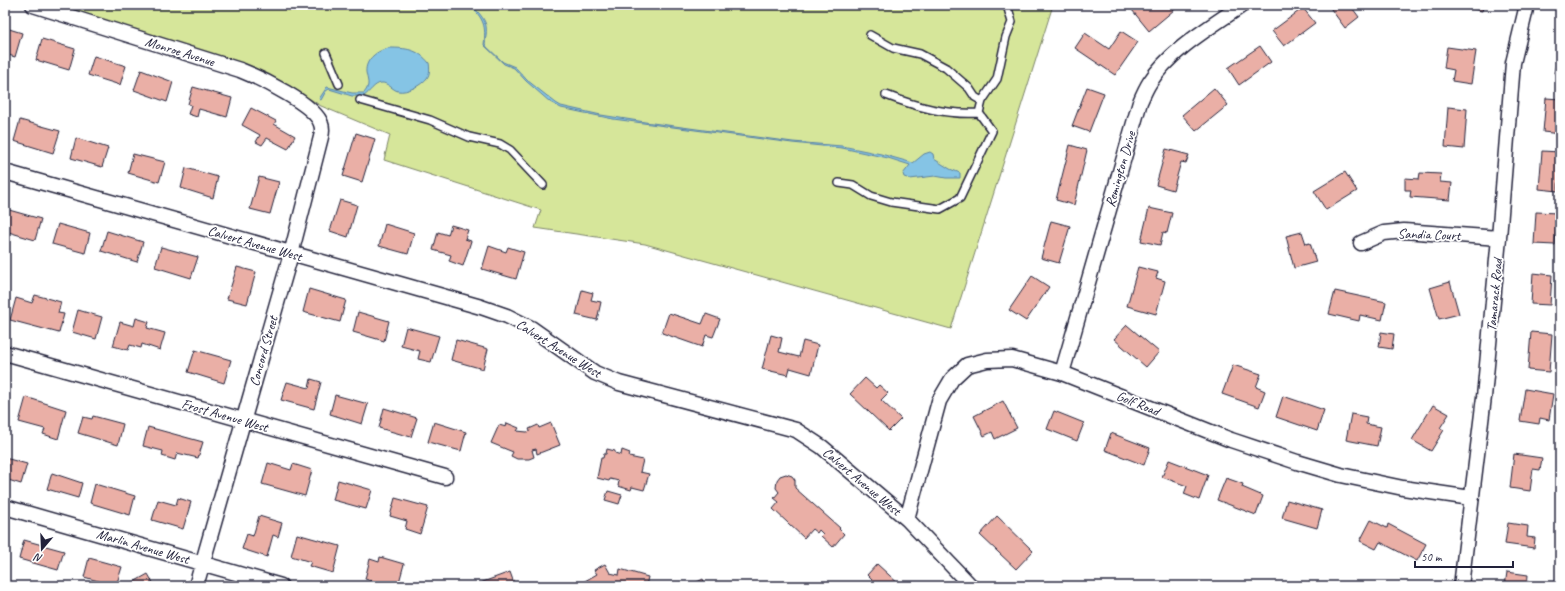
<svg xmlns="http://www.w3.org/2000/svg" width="1565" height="591" font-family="Caveat,sans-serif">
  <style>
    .green { fill: #d6e69a; stroke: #7c846a }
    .water { fill: #85c4e5; stroke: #5d83a1 }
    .building { fill: #eaafa6; stroke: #22223b }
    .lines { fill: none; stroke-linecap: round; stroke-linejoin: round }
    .service-casing { stroke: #22223b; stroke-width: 10 }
    .minor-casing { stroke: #22223b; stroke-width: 17 }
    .service { stroke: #fff; stroke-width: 7 }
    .minor { stroke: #fff; stroke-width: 14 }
    .labels { text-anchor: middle; stroke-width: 3.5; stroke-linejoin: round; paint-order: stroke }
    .street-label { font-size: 14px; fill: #22223b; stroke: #fff }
  </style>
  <rect width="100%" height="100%" fill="#fff"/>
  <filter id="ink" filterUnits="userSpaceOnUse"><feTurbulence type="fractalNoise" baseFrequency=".025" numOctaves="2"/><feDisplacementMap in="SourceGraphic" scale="8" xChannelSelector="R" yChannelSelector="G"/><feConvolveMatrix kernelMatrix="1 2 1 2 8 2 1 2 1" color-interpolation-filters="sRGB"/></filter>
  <g filter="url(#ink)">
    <path class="green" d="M33 5H1053L951 329 645 244 535 228 541 210 384 160 390 135 321 106 310 99 240 70Z"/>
    <path class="water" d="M470 5H472C487 22 488 23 485 44L487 47 503 62 515 67 527 80 556 103 561 106 601 115 645 122 793 142 842 146 881 154 913 163 924 154 930 152 933 154 934 159 950 169 960 173V178H946L935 176 910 179 904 177 903 174 910 165 888 158 842 148 792 143 613 119 561 108 550 102 526 81 514 68 504 64 484 45C486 25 484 20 470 5Z
      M389 48C406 48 418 49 429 63 430 68 430 74 427 78 422 85 407 93 398 91 393 90 387 82 381 83 374 84 370 92 364 96H352L329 89 326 91 321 100 319 99 327 87 352 93H364C371 85 367 80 366 72 365 59 378 50 389 48Z"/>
    <path class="building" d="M1128 5H1180L1149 31Z
      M1328 5H1350L1359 17 1345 28Z
      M1455 5H1484L1482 11Z
      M1303 8 1315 23 1284 46 1272 31Z
      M6 28 22 33 15 57 5 54Z
      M1121 31 1138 42 1115 75 1075 48 1085 33 1109 49Z
      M42 39 75 49 69 70 36 60Z
      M1560 43V74L1554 73Z
      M1260 46 1271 62 1239 85 1228 68Z
      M1447 47 1476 51 1471 84 1452 81 1454 70 1444 68Z
      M94 56 126 66 120 85 88 75Z
      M141 70 173 82 167 102 134 90Z
      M193 87 232 98 227 117 199 109 197 117 188 114 191 105 188 104Z
      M1087 87 1104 93 1089 132 1072 126Z
      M1214 88 1228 105 1196 131 1182 115Z
      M1546 98 1560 99V134L1543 132Z
      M1448 107 1467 109 1464 149 1445 147Z
      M251 108 276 121 274 124 295 136 288 149 267 138 262 145 256 142 260 135 242 125Z
      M20 120 60 131 53 153 14 141Z
      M356 133 375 139 362 182 343 176Z
      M76 138 108 148 102 167 71 158Z
      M1070 145 1087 150 1074 205 1056 200Z
      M1166 149 1189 155 1186 163 1181 162 1173 190 1156 185Z
      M1542 151 1560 152 1558 191 1539 189Z
      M133 154 165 162 159 182 128 173Z
      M186 168 218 177 213 198 181 188Z
      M1345 172 1357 191 1326 210 1314 191Z
      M1420 173 1441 174 1440 182 1452 183 1450 200 1410 197 1411 190H1405V178L1419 179Z
      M259 177 279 182 270 214 250 209Z
      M340 200 357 205 348 237 330 231Z
      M1149 208 1172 213 1167 233 1163 232 1160 245 1141 241Z
      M9 210 41 219 35 240 5 231V222Z
      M1536 212 1557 213 1555 245 1534 244Z
      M1051 221 1070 226 1059 263 1041 258Z
      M58 224 90 233 85 253 52 244Z
      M385 224 414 233 408 254 379 246Z
      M451 225 468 230 465 239 471 241 463 266 449 261 451 255 433 250 438 232 448 235Z
      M107 231 143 242 137 262 101 251Z
      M1302 232 1306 244 1310 243 1316 262 1294 268 1286 236Z
      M489 246 506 252 508 247 524 252 516 279 482 269Z
      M161 247 198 257 191 278 155 267Z
      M237 267 256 272 247 304 227 299Z
      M1138 267 1158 272 1156 278 1165 281 1156 314 1127 306Z
      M1533 273 1552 275 1550 305 1531 304Z
      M1032 276 1049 287 1026 321 1009 310Z
      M1450 282 1459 314 1439 319 1430 288Z
      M309 289 346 300 340 322 303 312Z
      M582 290 593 293 591 300 601 302 597 320 576 315Z
      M1335 291 1386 302 1382 320 1360 315 1359 321 1329 314Z
      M35 295 61 302 58 313 64 314 59 333 10 320 16 298 32 303Z
      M78 310 102 317 96 339 72 332Z
      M358 312 389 321 384 341 353 332Z
      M669 313 702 324 706 314 720 319 713 337 706 335 702 347 662 333Z
      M136 318 149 322 147 328 165 333 160 350 142 344 141 348 130 345 128 350 113 346 120 322 134 326Z
      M1127 325 1159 352 1146 367 1114 339Z
      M406 327 439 336 431 362 418 359 420 351 401 346Z
      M1381 332 1394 334 1392 349 1379 347Z
      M1531 332 1552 334 1549 372 1528 370Z
      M771 335 782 338 779 352 799 357 803 341 818 345 811 374 790 368 788 375 762 369Z
      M456 340 488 349 483 369 451 360Z
      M195 350 231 360 224 383 188 372Z
      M1233 365 1261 374 1256 387 1265 391 1259 407 1222 394Z
      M865 378 876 388 879 385 888 393 881 400 901 419 889 431 850 394Z
      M311 379 321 382 314 409 281 400 287 382 309 388Z
      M1525 389 1553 394 1549 420 1540 418 1539 424 1520 421Z
      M335 395 368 404 362 424 330 414Z
      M1283 396 1324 410 1317 431 1276 417Z
      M26 397 66 410 58 439 43 434 45 429 19 422Z
      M1003 401 1017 428 995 439 992 432 984 436 974 416Z
      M1433 405 1449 414 1440 428 1444 430 1431 451 1412 440Z
      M384 408 417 418 411 437 379 428Z
      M1054 411 1084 423 1077 441 1047 429Z
      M1351 414 1367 417 1366 424 1381 427 1377 446 1346 440Z
      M93 416 123 424 118 445 78 433 83 417 92 419Z
      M434 422 466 432 461 451 428 442Z
      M507 423 519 428 517 431 527 432 530 431 529 429 538 425 539 428 551 423 560 445 537 454 536 449 532 450 534 457 529 459H517L511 456 513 452 491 443 499 425 506 427Z
      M148 427 203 442 198 458 177 453 175 460 162 456 163 451 143 446Z
      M1111 433 1150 448 1144 465 1105 450Z
      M607 449 615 451V453L621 455 622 450 630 453 629 457 643 460 640 472 649 474 644 490 632 487 631 490 618 486 619 481 610 479 609 481 597 478 601 458H603L604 454H606Z
      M1514 454 1542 458 1540 470 1533 469 1530 491 1510 488Z
      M5 458 27 464 21 484 5 479Z
      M1169 460 1208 475 1199 500 1184 494 1187 486 1162 477Z
      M268 463 291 470 293 464 312 470 305 496 262 484Z
      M52 473 82 483 78 498 47 489Z
      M786 474 792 476 795 480V488L840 528 839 529 844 534 833 547 821 536 823 534 819 530 817 533 812 529 804 538 773 509 779 502 774 498 779 492 776 488 777 480 780 476Z
      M1226 478 1243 484 1242 487 1263 496 1256 515 1217 500Z
      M338 480 372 490 366 509 333 500Z
      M95 484 135 496 130 515 90 503Z
      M608 491 622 495 619 504 605 500Z
      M178 498 191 502 183 529 152 520 158 500 176 505Z
      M395 498 428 507 420 534 405 529 407 521 390 516Z
      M1287 500 1322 510 1317 528 1282 518Z
      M259 516 282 523 278 537 273 535 267 557 242 549 247 534 253 536Z
      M997 516 1033 551 1016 569 980 535Z
      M1371 520 1387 528 1388 524 1426 544 1417 561 1380 542 1376 549 1360 541Z
      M1508 523 1528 526 1527 537 1535 538 1534 548 1505 544Z
      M297 534 340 546 333 573 309 566 311 562 291 556Z
      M24 540 64 551 58 570 19 559Z
      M380 557 404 564 398 586H390L365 579 370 559 379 562Z
      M89 558 122 567 116 586 84 577Z
      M605 564 610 573 619 575 620 569 648 577 646 586H647H571L574 584 578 585 597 574 594 570Z
      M877 564 901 586H866L872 580 867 575Z
      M510 572 515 586H472Z
      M1507 572 1528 575 1527 586H1505Z
      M148 574 155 586H134L132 583Z
      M703 579 706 586H694L693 584Z"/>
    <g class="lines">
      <defs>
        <path id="service" d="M870 35 893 48 920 54 946 68 969 88 975 97 982 101
          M326 53 339 84
          M886 95C917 107 946 115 979 113
          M360 100 430 120 469 137 500 144 510 150 543 185
          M839 183 853 185 871 196 891 202 940 209 960 198 992 131 979 113 982 101 997 79 1006 37 1012 22 1007 5"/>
        <path id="minor" d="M33 5 240 70C260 78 316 105 321 124 323 129 322 133 321 137L291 254 196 586
          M5 172 481 307 507 316 531 328 595 373 619 383 796 430 822 447 907 519 971 586
          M1361 243 1384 233 1404 231 1499 238
          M5 353 445 477
          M1062 373 1140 102C1143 95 1146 88 1150 82 1170 50 1211 27 1242 5
          M5 507 281 586
          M907 519 939 401 952 379 967 365 987 360 1012 359 1062 373 1231 440 1297 462 1341 475 1403 488 1471 498
          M1461 586 1484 397 1499 238 1513 63 1527 5"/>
      </defs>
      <use href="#service" class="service-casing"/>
      <use href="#minor" class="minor-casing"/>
      <use href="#service" class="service"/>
      <use href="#minor" class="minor"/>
    </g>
  </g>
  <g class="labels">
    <g class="street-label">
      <text transform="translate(180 51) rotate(17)" y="5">Monroe Avenue</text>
      <text transform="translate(1120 169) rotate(-74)" y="5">Remington Drive</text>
      <text transform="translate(1429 234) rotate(2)" y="5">Sandia Court</text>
      <text transform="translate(255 243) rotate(16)" y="5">Calvert Avenue West</text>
      <text transform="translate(1494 295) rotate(-85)" y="5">Tamarack Road</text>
      <text transform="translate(559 348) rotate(32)" y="5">Calvert Avenue West</text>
      <text transform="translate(263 351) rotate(-74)" y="5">Concord Street</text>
      <text transform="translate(1138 403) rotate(22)" y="5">Golf Road</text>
      <text transform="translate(225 415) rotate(16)" y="5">Frost Avenue West</text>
      <text transform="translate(862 481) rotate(40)" y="5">Calvert Avenue West</text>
      <text transform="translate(143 546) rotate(16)" y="5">Marlin Avenue West</text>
    </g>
  </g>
  <rect width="1565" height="591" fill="none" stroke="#fff" stroke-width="20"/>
  <rect x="10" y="10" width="1545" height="571" fill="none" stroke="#22223b" stroke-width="1.5" filter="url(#ink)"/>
  <g transform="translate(42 549) rotate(199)" stroke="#ffffff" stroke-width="3" paint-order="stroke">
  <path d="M0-3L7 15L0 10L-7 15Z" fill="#22223b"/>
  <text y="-6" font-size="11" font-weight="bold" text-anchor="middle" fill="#22223b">N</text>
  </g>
  <path d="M1415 561v6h98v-6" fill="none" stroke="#22223b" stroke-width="2"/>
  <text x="1421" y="561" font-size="12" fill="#22223b" stroke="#ffffff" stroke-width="3" paint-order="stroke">50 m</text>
</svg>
